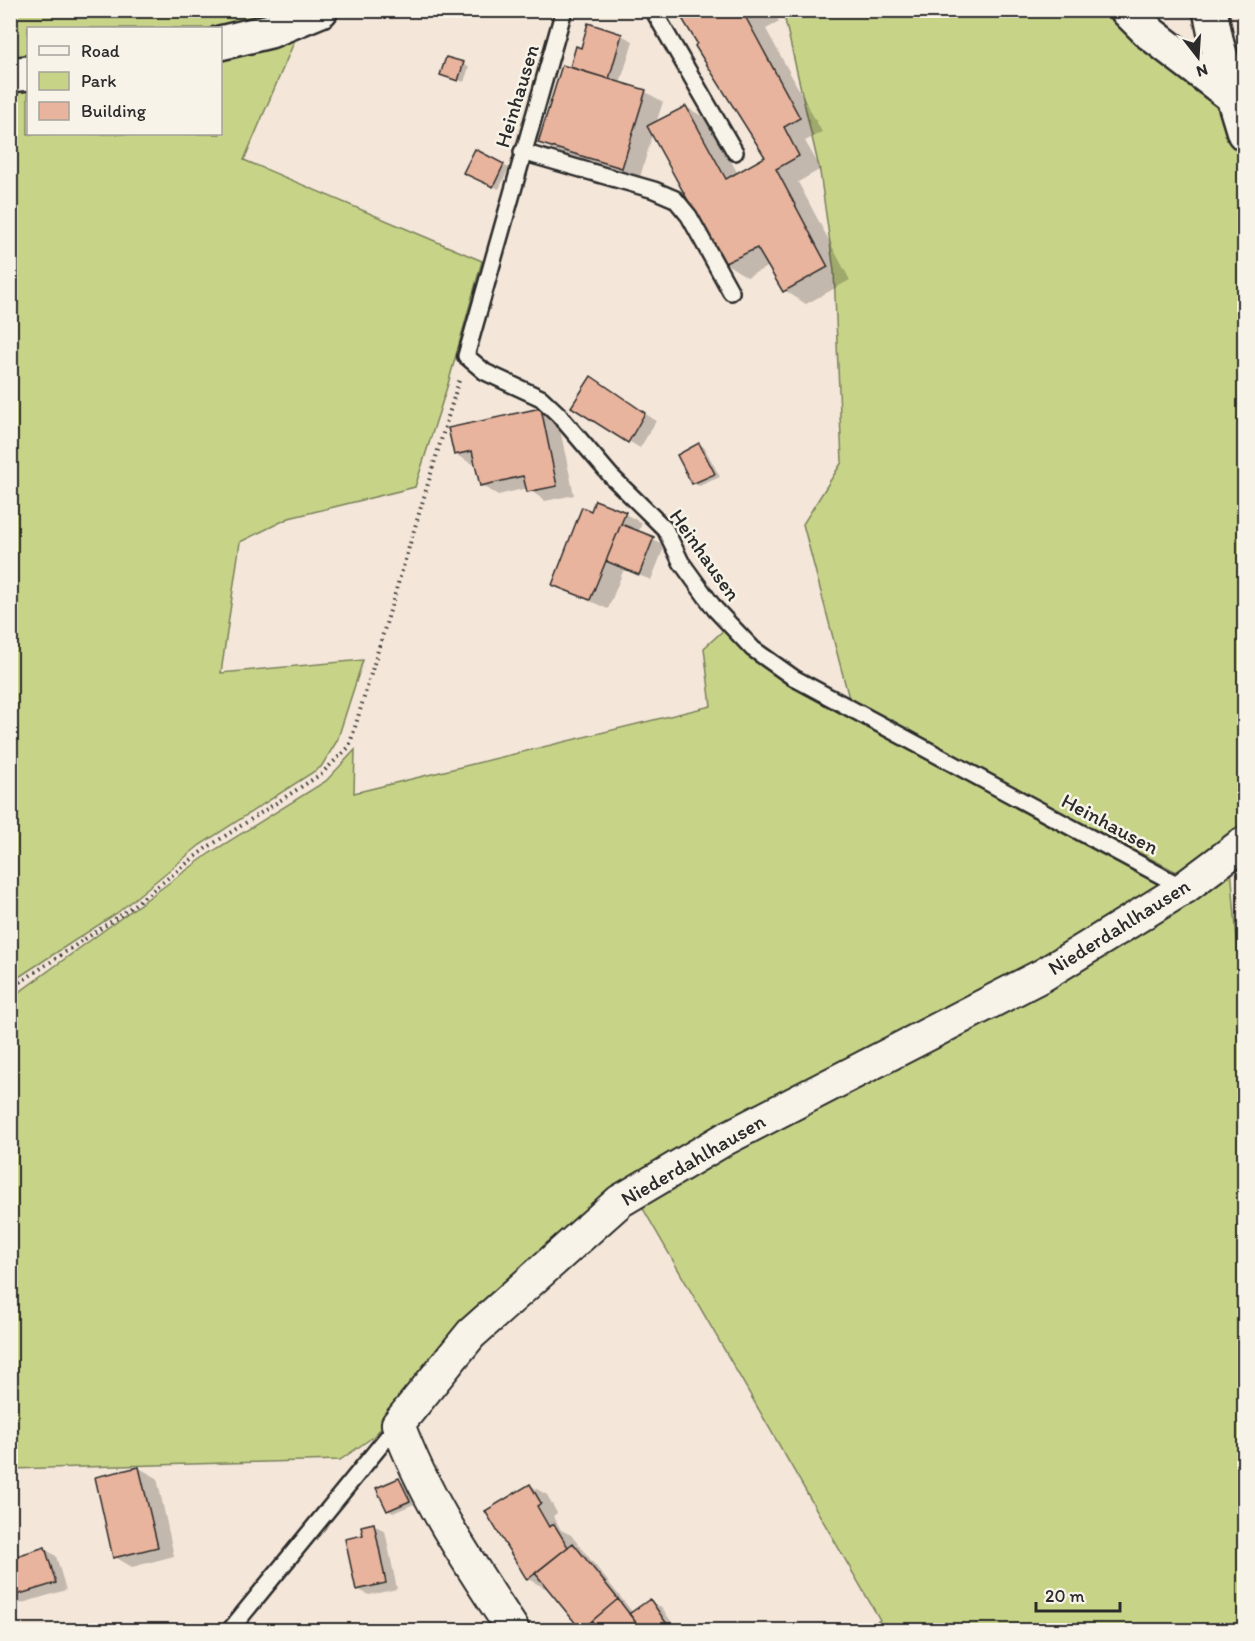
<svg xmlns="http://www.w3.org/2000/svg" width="1255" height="1641" font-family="Itim,sans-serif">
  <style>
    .green { fill: #c7d488; stroke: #79805a; stroke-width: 1.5 }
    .shadow { fill: #0003 }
    .building { fill: #e9b49d; stroke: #2b2b2b; stroke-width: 1.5 }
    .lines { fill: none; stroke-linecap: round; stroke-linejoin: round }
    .lane-casing { stroke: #2b2b2b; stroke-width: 20 }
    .street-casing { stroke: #2b2b2b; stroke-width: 36 }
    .secondary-casing { stroke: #2b2b2b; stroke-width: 38 }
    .primary-casing { stroke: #2b2b2b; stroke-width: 38 }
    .path { stroke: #2b2b2b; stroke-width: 4; stroke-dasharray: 1.5 4.5; stroke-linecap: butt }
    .lane { stroke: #f7f3e8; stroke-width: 15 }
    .street { stroke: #f7f3e8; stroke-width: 32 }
    .secondary { stroke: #f7f3e8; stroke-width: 33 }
    .primary { stroke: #f7f3e8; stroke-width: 33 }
    .labels { text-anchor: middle; stroke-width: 5; stroke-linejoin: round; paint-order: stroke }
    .street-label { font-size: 21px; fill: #2b2b2b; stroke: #f7f3e8 }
  </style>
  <rect width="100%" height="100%" fill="#f4e6d9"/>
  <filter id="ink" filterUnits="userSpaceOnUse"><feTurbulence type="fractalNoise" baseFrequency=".0167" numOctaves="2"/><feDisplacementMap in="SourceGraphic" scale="12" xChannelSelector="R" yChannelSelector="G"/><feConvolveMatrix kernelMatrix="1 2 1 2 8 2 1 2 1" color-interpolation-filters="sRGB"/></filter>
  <g filter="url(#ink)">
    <path class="green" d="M10 11H305L220 28H28V65L11 67Z
      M783 11H1118L1229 103 1244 146V839L1190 879 850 702 803 524 842 462 834 271 820 172Z
      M300 28 244 160 482 261 448 384 415 487 289 518 240 542 221 673 363 660 337 741 321 767 200 845 117 913 11 982 10 83 28 81V134H220L221 48Z
      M726 628 844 710 1172 890 727 1127 468 1333 373 1437 340 1460 11 1469 10 999 210 853 326 781 355 750 354 793 711 706 704 648Z
      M1231 868 1244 1025V1630H863L880 1620 637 1198Z"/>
    <path class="shadow" d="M679 10H773L779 22 766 29 822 132 805 141 821 169 798 182 850 280 806 304 784 290 769 266 747 277 725 263 653 133 640 177 557 152 540 142 571 69 577 48 582 50 621 35 633 41 620 84 646 92 663 102 656 123 686 107 709 120 738 174 767 157Z
      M447 58 469 67 464 82 442 74Z
      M475 151 509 168 499 189 470 175Z
      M603 384 656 421 640 448 573 407Z
      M540 410 558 420 574 495 545 501 527 488 498 495 481 485 476 463 472 464 455 454Z
      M699 444 704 447 720 477 699 486 693 483Z
      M592 512 625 514 642 523 638 533 665 545 651 580 624 569 608 609 554 585Z
      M139 1468 157 1478 174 1556 132 1567 115 1557Z
      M399 1480 404 1483 414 1504 393 1513 388 1510Z
      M530 1485 547 1495 557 1513 553 1516 561 1530 571 1535 633 1613 650 1601 662 1608 677 1630H584L548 1587 545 1588 528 1579Z
      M374 1525 385 1531 397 1589 369 1595 357 1589Z
      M45 1549 56 1556 66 1590 19 1604 10 1599V1559Z
      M153 1627 160 1630H148Z"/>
    <path class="building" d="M677 10H754L745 16 800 118 784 127 799 156 776 169 828 267 783 292 757 248 723 264 647 126 686 106 726 179 765 157 695 46 697 43Z
      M588 23 622 34 609 79 570 67 576 46 581 48Z
      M446 57 464 62 458 81 440 75Z
      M562 65 646 90 622 168 538 143Z
      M475 149 504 164 493 187 463 173Z
      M591 376 645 413 628 443 571 407Z
      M541 408 557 486 527 492 523 476 480 486 472 451 454 455 448 428Z
      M699 443 715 474 692 484 677 455Z
      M595 500 626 512 590 600 552 585 582 507 591 511Z
      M621 524 654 537 639 575 606 561Z
      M139 1467 158 1547 113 1558 95 1477Z
      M399 1478 410 1501 387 1511 376 1488Z
      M530 1484 541 1503 537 1506 549 1527 554 1524 568 1547 527 1580 485 1511Z
      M374 1523 386 1583 356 1590 345 1539 363 1535 361 1526Z
      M573 1543 618 1599 581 1630 535 1573Z
      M45 1547 56 1583 10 1597V1558Z
      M618 1599 641 1629 640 1630H599L592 1621Z
      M650 1599 671 1630H640L641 1629 629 1614Z"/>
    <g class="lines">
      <defs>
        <path id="lane" d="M564 10 466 356 485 372 541 398 558 414 611 476 665 529 681 562 715 609 753 649 794 678 1184 888
          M653 10 735 152
          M522 152 654 190 675 199 689 216 731 292
          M230 1630 398 1424"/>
        <path id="street" d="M513 1630C470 1564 425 1499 398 1424L471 1334 620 1201 725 1139 1043 975 1184 888 1244 843"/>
        <path id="secondary" d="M1127 10 1151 34 1232 96
          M220 43 270 31 321 10
          M10 75 28 73"/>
        <path id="primary" d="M1210 10 1217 44 1244 133"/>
      </defs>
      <use href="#lane" class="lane-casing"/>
      <use href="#street" class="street-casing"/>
      <use href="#secondary" class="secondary-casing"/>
      <use href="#primary" class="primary-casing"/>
      <path class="path" d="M10 989 121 915 205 849 321 774 349 747 460 377"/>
      <use href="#lane" class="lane"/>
      <use href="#street" class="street"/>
      <use href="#secondary" class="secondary"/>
      <use href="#primary" class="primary"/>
    </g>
  </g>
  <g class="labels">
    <g class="street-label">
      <text transform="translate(517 96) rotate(-73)" y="7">Heinhausen</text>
      <text transform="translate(705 555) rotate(55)" y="7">Heinhausen</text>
      <text transform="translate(1110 824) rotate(28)" y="7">Heinhausen</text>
      <text transform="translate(1119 927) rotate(-32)" y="7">Niederdahlhausen</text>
      <text transform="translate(693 1160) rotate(-30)" y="7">Niederdahlhausen</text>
    </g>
  </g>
  <rect width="1255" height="1641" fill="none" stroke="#f7f3e8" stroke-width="36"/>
  <rect x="18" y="18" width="1219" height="1605" fill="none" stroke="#2b2b2b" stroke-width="2" filter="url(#ink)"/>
  <rect x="27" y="27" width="195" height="108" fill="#f7f3e8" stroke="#a5a39c" stroke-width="1.5"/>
  <rect x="39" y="46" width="30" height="9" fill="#f7f3e8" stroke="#a5a39c" stroke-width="1.5"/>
  <text x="81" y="57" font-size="18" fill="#2b2b2b">Road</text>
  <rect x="39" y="72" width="30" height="18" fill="#c7d488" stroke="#a5a39c" stroke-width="1.5"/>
  <text x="81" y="87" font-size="18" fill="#2b2b2b">Park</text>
  <rect x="39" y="102" width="30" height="18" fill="#e9b49d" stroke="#a5a39c" stroke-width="1.5"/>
  <text x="81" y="117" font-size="18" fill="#2b2b2b">Building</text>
  <g transform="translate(1198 57) rotate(163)" stroke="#f7f3e8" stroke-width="4.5" paint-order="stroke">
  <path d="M0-4.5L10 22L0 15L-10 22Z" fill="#2b2b2b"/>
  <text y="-9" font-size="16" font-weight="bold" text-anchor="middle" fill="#2b2b2b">N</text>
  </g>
  <path d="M1036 1602v9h84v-9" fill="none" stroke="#2b2b2b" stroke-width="3"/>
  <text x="1045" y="1602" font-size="18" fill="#2b2b2b" stroke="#f7f3e8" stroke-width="4.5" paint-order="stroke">20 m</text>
</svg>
